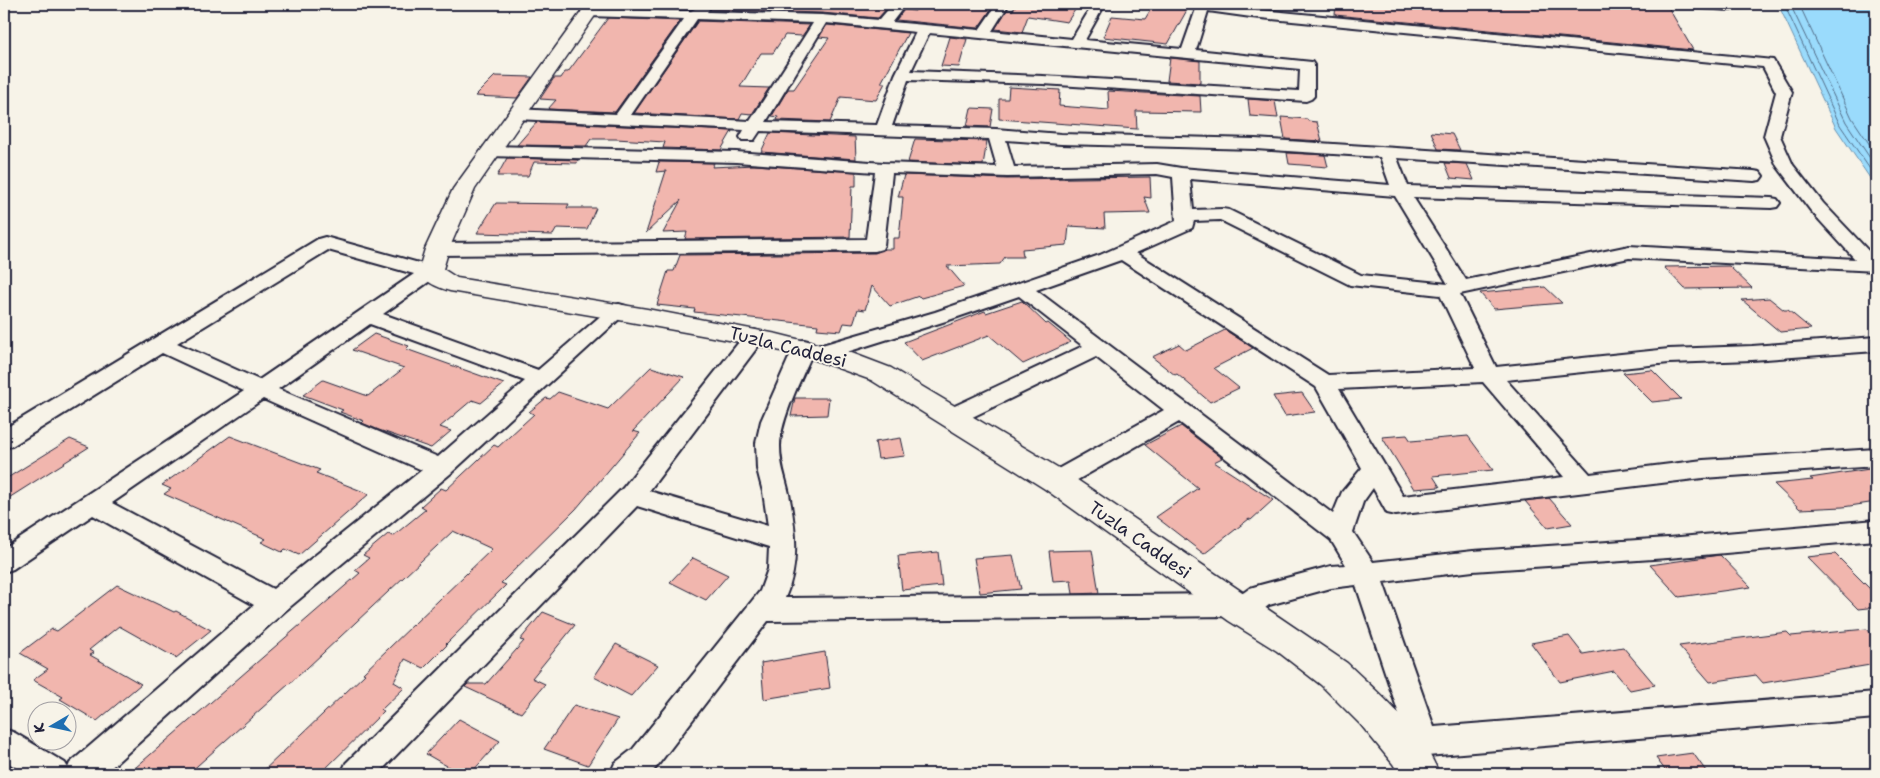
<svg xmlns="http://www.w3.org/2000/svg" width="1880" height="778" font-family="'Shantell Sans',sans-serif">
  <style>
    .water { fill: #9adbfc; stroke: #6a91af }
    .lines { fill: none; stroke-linecap: round; stroke-linejoin: round }
    .shore { stroke: #526c88; stroke-width: 1 }
    .building { fill: #f1b6ae; stroke: #22223b }
    .street-casing { stroke: #22223b; stroke-width: 4 }
    .secondary-casing { stroke: #22223b; stroke-width: 3 }
    .street { fill: #f7f3e8; fill-rule: evenodd }
    .secondary { fill: #f7f3e8; fill-rule: evenodd }
    .labels { text-anchor: middle; stroke-width: 4; stroke-linejoin: round; paint-order: stroke }
    .street-label { font-size: 18px; fill: #22223b; stroke: #f7f3e8 }
  </style>
  <rect width="100%" height="100%" fill="#f7f3e8"/>
  <filter id="ink" filterUnits="userSpaceOnUse"><feTurbulence type="fractalNoise" baseFrequency=".02" numOctaves="2"/><feDisplacementMap in="SourceGraphic" scale="10" xChannelSelector="R" yChannelSelector="G"/><feConvolveMatrix kernelMatrix="1 2 1 2 8 2 1 2 1" color-interpolation-filters="sRGB"/></filter>
  <g filter="url(#ink)">
    <path class="water" d="M1778 4H1876V187L1836 128Z"/>
    <g class="lines">
      <path class="shore" d="M1784 4 1840 125 1876 178
        M1790 4 1846 122 1876 167
        M1799 4 1852 118 1876 154"/>
    </g>
    <path class="building" d="M707 4H829L863 9 866 5 887 8 878 18 822 13 710 10Z
      M921 4H950L992 8 978 28 896 20 904 10 915 11Z
      M1017 4H1079L1067 22 1028 16 1022 32 995 29 1007 10H1013Z
      M1154 4H1180L1183 9 1187 10 1168 44 1103 37 1112 16 1145 19Z
      M1336 4H1550L1586 8 1584 4H1658L1659 7H1668L1693 50 1335 15Z
      M608 18 680 21 615 112 548 109 556 100 540 99 554 78H561L565 72H568Z
      M698 21 810 25 802 36 785 35 773 53H761L740 87 769 88 752 114 742 113 739 119 634 113Z
      M827 25 908 33 881 83H885L876 100 841 97 830 122 777 120 778 117 772 116 788 89H794L829 38 819 37Z
      M950 37 967 39 959 67 941 66Z
      M1170 58 1200 61V83L1167 81Z
      M495 76 532 77 517 98 475 96Z
      M1009 87 1060 90 1059 106 1109 110 1108 91 1200 96 1201 112 1136 111 1137 129 999 119V99H1008Z
      M1248 99 1275 101 1278 118 1250 116Z
      M971 108 993 109 990 127 967 126Z
      M1281 117 1307 119 1308 121 1317 122 1322 141 1285 139Z
      M537 122 732 131 721 150 663 148 665 142 616 139H591L586 146 517 145Z
      M1431 132 1452 134 1460 150 1438 149Z
      M770 133 855 137 856 159 761 152Z
      M915 139 987 141 983 165 908 162Z
      M1287 153 1325 155 1328 167 1289 164Z
      M507 158 578 160 577 163 534 162 528 176H497Z
      M659 162 714 163 712 167 754 165 856 172V186H852L850 237 685 239 687 232 663 233 681 200 646 233 666 171 656 172Z
      M1445 163 1467 164 1474 180 1451 178Z
      M904 175 1007 179 1150 177 1151 198 1144 197 1150 213 1104 214 1105 228 1069 226 1067 245 1022 249 1023 257H1005L1000 264 947 266 964 286 921 298 919 296 890 306 872 286 865 310 858 309 853 324 844 323 841 331 817 329 818 325 694 312 695 309 657 305 668 271H674L680 255 875 253 884 249H893V238H899L903 197H898Z
      M496 203 569 204 567 208H596L587 229 557 228 553 235 477 233Z
      M1729 266 1752 288 1685 289 1664 267Z
      M1545 287 1562 303 1494 309 1480 293Z
      M1769 298 1784 310H1788L1811 329 1780 332 1742 300Z
      M1022 301 1046 324 1048 323 1071 342 1023 364 989 335 922 361 904 342 985 311 986 313Z
      M1225 330 1253 348 1214 368 1239 388 1210 402 1177 374 1175 375 1152 357 1179 344 1186 350Z
      M374 334 409 346 406 349 504 384 481 403 472 400 440 427 451 431 431 448 379 430 362 423 364 421 340 412 343 410 303 395 323 380 368 396 404 368 352 350Z
      M651 367 684 377 633 431 640 433 576 509 501 583 506 585 446 644 447 645 424 668 405 659 394 682 404 688 381 710 384 711 320 774H260L365 674 363 673 492 549 453 531 307 668 188 774H128L360 573 355 570 369 558 363 555 388 534 393 536 426 509 421 506 441 488 446 490 494 445 498 447 534 414 529 412 546 398 550 399 558 392 608 409Z
      M1652 370 1681 399 1652 402 1623 373Z
      M1302 393 1315 412 1285 416 1273 396Z
      M795 398H829L827 415 791 416Z
      M1181 426 1222 458 1214 462 1273 500 1251 520 1249 519 1204 554 1156 517 1198 488 1145 445Z
      M1407 435 1411 441 1468 436 1493 470 1433 476 1440 487 1414 489 1382 437Z
      M230 436 320 470 316 473 369 494 299 555 285 549 282 552 261 542 266 539 164 494 171 489 162 485Z
      M901 438 905 456 878 459 875 442Z
      M70 439 89 447 4 501V480Z
      M1876 468V502L1843 507 1800 509 1774 484 1813 480 1810 478Z
      M1549 498 1572 524 1548 528 1525 501Z
      M1092 550 1099 593 1073 594 1071 580 1053 581 1049 551Z
      M938 552 942 586 902 590 898 556Z
      M1835 554 1876 595V607L1858 609 1807 557Z
      M1013 555 1021 589 980 593 974 558Z
      M1720 555 1751 587 1679 597 1650 565Z
      M693 558 728 575 706 600 670 582Z
      M117 585 174 612 176 611 211 630 176 658 119 626 89 650 94 653 90 655 141 684 97 721 60 699 63 697 33 680 48 669 20 653 52 629 57 631Z
      M543 612 575 625 532 678 545 684 521 713 465 687 468 684H486L524 641 520 640Z
      M1867 629 1876 639V664L1763 683 1756 675 1710 682 1679 646 1787 632 1791 636Z
      M1569 636 1583 654 1623 647 1655 685 1630 690 1614 671 1560 682 1531 643Z
      M616 644 658 665 631 696 594 677Z
      M825 652 830 688 764 699 761 663Z
      M574 705 618 719 588 765 544 749Z
      M459 719 500 741 470 774H461L426 754Z
      M1693 753 1708 774H1668L1656 758Z"/>
    <g class="lines">
      <defs>
        <path id="street" d="M893 4H906L892 22 979 30 997 4H1009L992 31 1072 39 1093 4H1105L1085 40 1182 49 1196 9 1183 7 1182 4H1214L1251 9 1773 60 1792 92 1780 136 1793 165 1823 203 1876 259V271L1629 258 1460 294 1496 367 1669 349 1752 346 1876 337V351L1752 360 1669 363 1506 380 1590 474 1703 460 1876 449V466L1703 478 1396 515 1387 513 1373 488 1363 502 1353 532 1373 562 1473 551 1668 538 1876 520V540L1668 558 1473 571 1383 582 1434 727 1876 692V718L1427 756 1412 762 1401 758 1396 748 1401 738 1406 735 1356 585 1331 588 1269 605 1251 619 1241 622 1231 619 1230 616 768 621 655 769 649 774H610L615 763 633 749 760 591 768 569 769 547 637 506 378 774H341L346 763 623 488 747 332 754 330 761 332 765 337 649 491 768 526 763 492 757 469 756 443 761 421 796 342 804 340 812 342 815 347 813 350 815 347 935 312 1100 255 1176 221 1173 177 1157 174 1007 177 892 173 884 245 882 249 875 251 437 255 430 253 427 249 430 245 437 243 866 239 875 172 736 162 490 156 484 155 482 151 484 147 490 146 736 152 884 163 997 167 989 139 760 131 754 140H742L740 137 744 130 516 119 510 117 508 114 510 111 516 109 616 114 684 19 588 16 583 15 581 12 583 9 691 11 702 5 707 6 709 9 707 12 822 15 879 20ZM1208 11 1251 17 1763 67 1776 92 1764 136 1777 166 1811 211 1855 259 1629 246 1466 280 1413 197 1771 208 1777 207 1780 203 1777 199 1771 198 1408 186 1397 158 1754 181 1760 180 1763 176 1760 172 1754 171 1255 139 1061 134 996 129 892 126 908 80 1043 84 1306 101 1311 99 1314 96V65L1312 62 1196 50ZM697 19 813 23 750 121 631 115ZM826 23 916 32 895 75 877 125 766 122ZM929 33 1300 69 1299 91 1043 76 911 71ZM1006 140 1061 144 1255 149 1380 157 1390 185 1181 168 1157 164 1014 167ZM1190 179 1395 196 1448 284 1361 275 1229 210 1223 209 1193 210ZM1220 220 1350 285 1440 295 1475 368 1328 375 1136 253 1192 228 1194 221ZM1121 260 1316 387 1362 468 1342 492 1333 514 1036 290ZM1019 296 1083 346 944 411 940 417 944 423 952 425 960 423 1096 357 1164 410 1047 475 1044 481 1047 487 1056 490 1065 487 1179 422 1331 540 1346 565 1331 566 1260 585 1250 588 1239 596 1231 594 785 598C800 564 796 530 789 494 785 475 780 466 780 446 780 420 802 377 813 352L815 357 823 359 831 357 949 320ZM1483 382 1564 477 1403 496 1339 389Z
          M1695 4H1736L1737 6 1731 10 1701 8 1696 7Z
          M325 237 437 268 440 272 437 276 383 314 538 370 612 306 619 304 626 306 629 310 450 474 285 611 104 774H26L4 760V729L15 733 65 763 68 768 70 763 254 605 93 515 13 569 4 572V549L244 391 162 353 12 446 4 448V429L318 239ZM328 250 414 274 259 380 177 343ZM370 324 525 381 438 457 278 389ZM263 399 422 470 273 589 112 503Z"/>
        <path id="secondary" d="M587 4H603L475 189 449 249 443 269 457 278 647 309 777 334 849 352 891 368 1067 473 1347 663C1381 696 1422 729 1439 774H1399L1393 764 1361 725 1321 685 1277 651 1229 621 1045 489 871 380 810 358 756 345 614 319 450 291C439 288 425 282 418 272L425 249 453 189Z"/>
      </defs>
      <use href="#street" class="street-casing"/>
      <use href="#secondary" class="secondary-casing"/>
      <use href="#street" class="street"/>
      <use href="#secondary" class="secondary"/>
    </g>
  </g>
  <g class="labels">
    <g class="street-label">
      <text transform="translate(788 347) rotate(14)" y="6">Tuzla Caddesi</text>
      <text transform="translate(1140 540) rotate(35)" y="6">Tuzla Caddesi</text>
    </g>
  </g>
  <rect width="1880" height="778" fill="none" stroke="#f7f3e8" stroke-width="20"/>
  <rect x="10" y="10" width="1860" height="758" fill="none" stroke="#22223b" stroke-width="2" filter="url(#ink)"/>
  <g transform="translate(52 726) rotate(261)"><circle r="24" fill="#f7f3e8" stroke="#a29fa3"/>
  <path d="M0-4L9 19L0 12L-9 19Z" fill="#1f6fb2"/>
  <text y="-8" font-size="14" font-weight="bold" text-anchor="middle" fill="#22223b">K</text>
  </g>
</svg>
